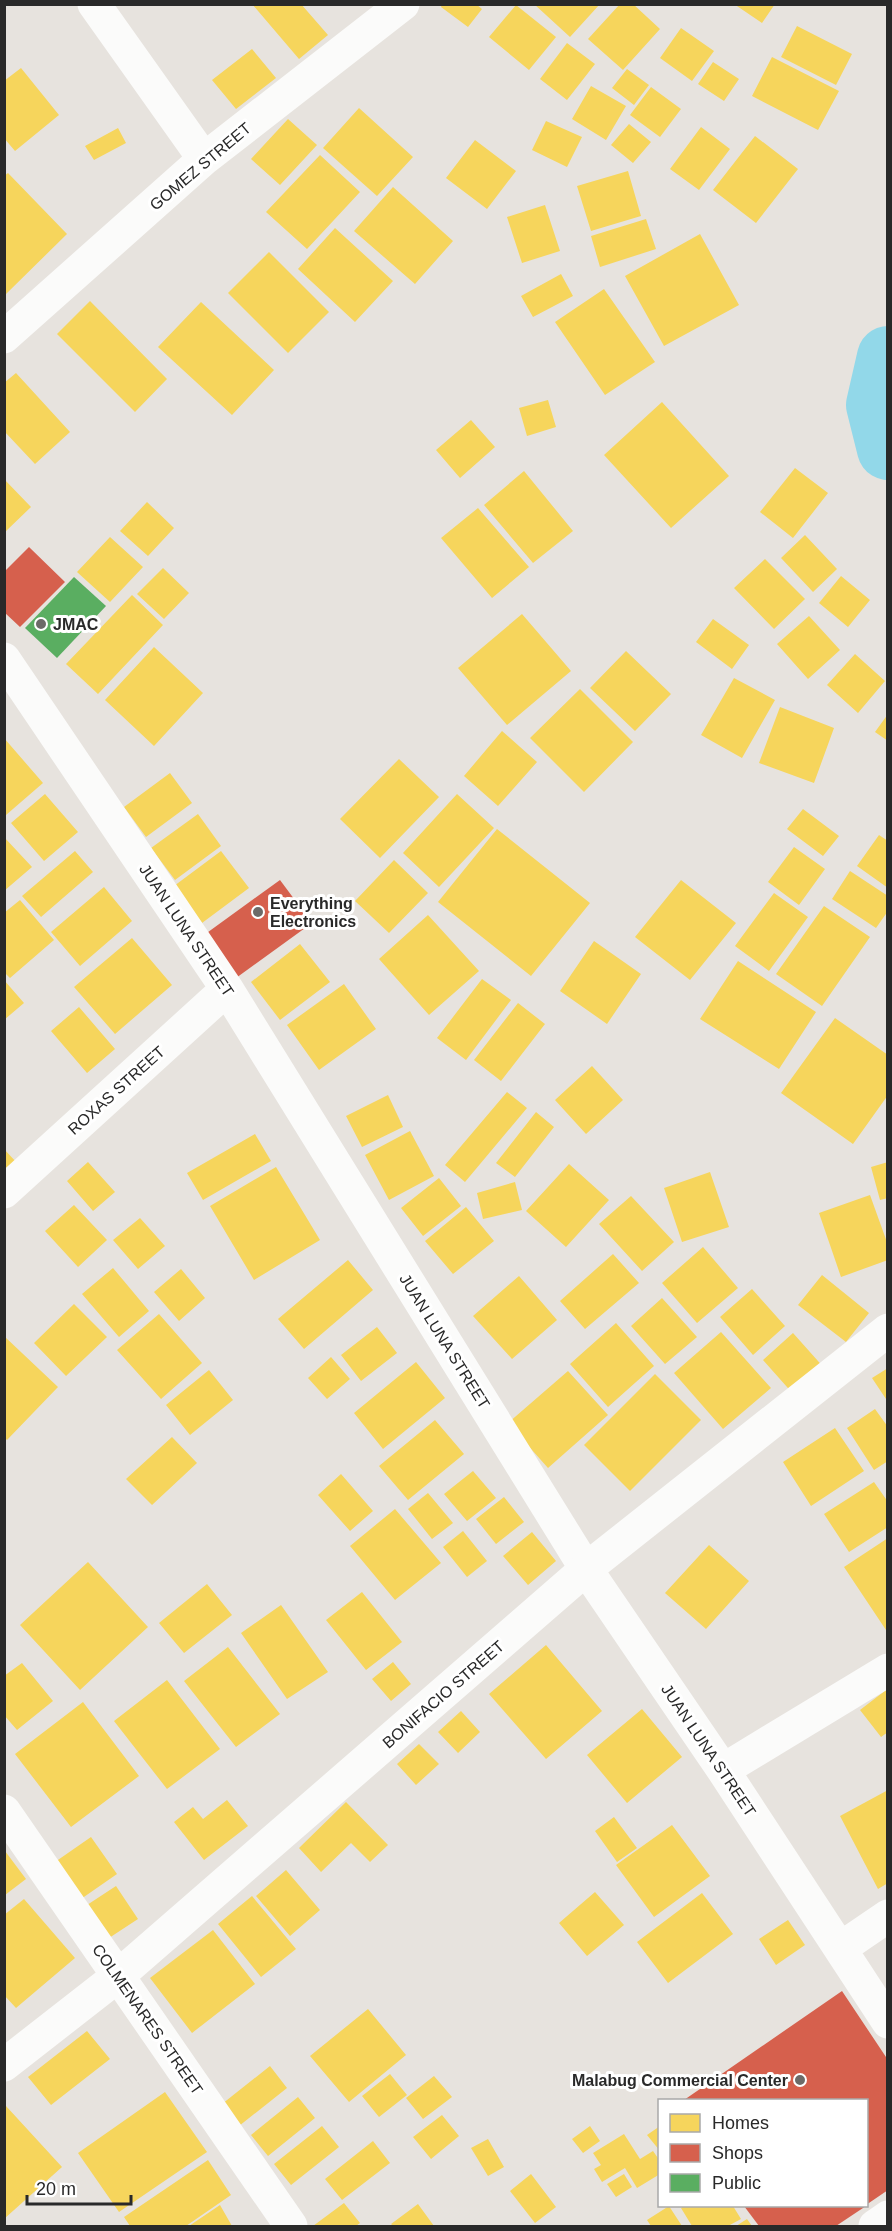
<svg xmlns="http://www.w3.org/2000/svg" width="892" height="2231" font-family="Arial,sans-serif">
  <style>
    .homes { fill: #f6d55c }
    .shops { fill: #d6604d }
    .public { fill: #5aae61 }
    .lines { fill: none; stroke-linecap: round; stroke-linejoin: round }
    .river { stroke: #92d8e9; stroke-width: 62 }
    .minor { stroke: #fbfbfa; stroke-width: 33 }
    .tertiary { stroke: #fbfbfa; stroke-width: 33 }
    .poi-dot { fill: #6c6a68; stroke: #fff; stroke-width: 2 }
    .labels { text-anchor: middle; stroke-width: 6; stroke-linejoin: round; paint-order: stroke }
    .street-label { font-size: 16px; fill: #292929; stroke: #fff }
    .poi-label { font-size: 16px; font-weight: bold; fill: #292929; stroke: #fff; text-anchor: start }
  </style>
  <rect width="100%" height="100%" fill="#e7e3de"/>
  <path class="homes" d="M252 4H301L328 35 299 59Z
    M442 4H476L482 9 468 27 441 7Z
    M534 4H600L570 37Z
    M620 4H633L660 29 623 70 588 39Z
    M734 4H775L762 23Z
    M516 5 556 37 529 70 489 37Z
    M797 26 852 54 836 85 781 57Z
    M681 28 714 51 692 81 660 58Z
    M567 43 595 64 567 100 540 79Z
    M252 49 276 78 236 109 212 80Z
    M772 57 839 91 818 130 752 96Z
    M713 62 739 79 724 101 698 84Z
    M21 68 59 115 15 151 4 138V81Z
    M627 69 649 85 634 105 612 88Z
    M591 86 626 106 606 140 572 119Z
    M651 87 681 109 660 137 630 115Z
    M359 108 413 157 377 196 323 148Z
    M288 119 317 145 280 185 251 159Z
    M546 121 582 137 567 167 532 150Z
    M629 124 651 142 633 163 611 145Z
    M701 127 730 149 699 190 670 169Z
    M118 128 126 143 94 160 85 146Z
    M755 136 798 169 756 223 713 190Z
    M475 140 516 171 487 209 446 178Z
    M320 155 360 192 307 249 266 212Z
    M628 171 641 216 591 231 577 186Z
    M8 173 67 234 4 296V176Z
    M393 187 453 241 415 284 354 231Z
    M545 205 560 251 522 263 507 217Z
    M646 219 656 249 600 267 591 236Z
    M335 228 393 281 355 322 298 269Z
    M700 234 739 305 664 346 625 276Z
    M269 252 329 312 288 353 228 293Z
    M561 274 573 296 533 317 521 296Z
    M604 289 655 362 605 395 555 322Z
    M90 301 167 379 135 412 57 334Z
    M201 302 274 370 232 415 158 347Z
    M16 373 70 432 35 464 4 431V383Z
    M548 400 556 427 527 436 519 408Z
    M662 402 729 476 671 528 604 455Z
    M471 420 495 447 460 478 436 450Z
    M795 468 828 493 793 538 760 512Z
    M524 471 573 531 533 563 484 505Z
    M4 479 31 507 4 533Z
    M147 502 174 528 148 556 120 531Z
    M478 508 529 567 492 598 441 538Z
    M805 535 837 569 813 592 781 558Z
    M110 537 143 567 110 602 77 572Z
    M765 559 805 599 774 629 734 588Z
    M163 568 189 593 164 619 137 594Z
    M841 576 870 600 848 627 819 603Z
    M132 595 163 625 98 694 66 664Z
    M522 614 571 671 507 725 458 668Z
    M809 616 840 650 808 679 777 644Z
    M713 619 749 645 732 669 696 642Z
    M154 647 203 693 154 746 105 700Z
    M626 651 671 694 635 731 590 688Z
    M855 654 885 681 858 713 827 685Z
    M734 678 775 700 742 758 701 735Z
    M580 689 633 742 584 792 530 738Z
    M780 707 834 728 814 783 759 763Z
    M888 714V741L875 732Z
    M502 731 537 762 498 806 464 776Z
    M4 738 43 783 6 815 4 814Z
    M399 759 439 797 380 858 340 819Z
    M170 773 192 803 146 837 124 807Z
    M45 794 78 832 44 861 11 823Z
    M457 794 494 828 439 887 403 853Z
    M803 809 839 836 823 856 787 829Z
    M198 814 221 846 175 880 151 848Z
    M497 829 590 903 531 976 438 902Z
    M879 835 888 841V888L857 866Z
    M4 837 32 867 4 891Z
    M794 847 825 869 799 905 768 882Z
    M75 851 93 872 41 917 22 896Z
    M221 851 249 888 202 923 174 886Z
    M394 860 428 893 389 933 355 901Z
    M850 871 888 896V911L876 928 832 899Z
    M681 880 736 923 690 980 635 937Z
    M104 887 132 921 80 966 51 932Z
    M774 893 808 917 769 971 735 946Z
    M20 900 54 940 10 978 4 972V913Z
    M824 906 870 937 822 1006 776 974Z
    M428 915 479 971 429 1015 379 959Z
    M132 938 172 985 115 1034 74 987Z
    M594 941 641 974 607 1024 560 991Z
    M300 944 330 982 280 1020 251 982Z
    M738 961 816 1012 779 1069 700 1019Z
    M482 979 511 1000 466 1060 437 1038Z
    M4 980 24 1003 4 1020Z
    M344 984 376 1029 319 1070 287 1025Z
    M518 1003 545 1024 501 1081 474 1060Z
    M79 1007 115 1049 87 1073 51 1031Z
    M835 1018 888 1055V1095L853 1144 781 1093Z
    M592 1066 623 1100 586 1134 555 1100Z
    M507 1092 527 1108 465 1182 445 1165Z
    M388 1095 403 1127 362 1147 346 1116Z
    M536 1112 554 1127 515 1177 496 1163Z
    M410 1131 434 1176 389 1200 365 1155Z
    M255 1134 271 1161 203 1200 187 1173Z
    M4 1149 17 1163 4 1174Z
    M88 1162 115 1192 93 1211 67 1181Z
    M888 1162V1198L880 1200 871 1167Z
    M569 1164 609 1200 566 1247 526 1211Z
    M276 1167 320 1240 254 1280 210 1206Z
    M710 1172 729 1227 682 1242 664 1188Z
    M439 1178 461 1206 423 1236 401 1208Z
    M515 1182 522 1210 483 1219 477 1193Z
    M870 1195 888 1245V1260L841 1277 819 1213Z
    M631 1196 674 1242 642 1271 599 1224Z
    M74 1205 107 1240 78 1267 45 1231Z
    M466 1207 494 1241 453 1274 425 1241Z
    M140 1218 165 1246 138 1269 113 1240Z
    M703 1247 738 1288 697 1323 662 1283Z
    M613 1254 639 1283 585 1329 560 1301Z
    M348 1260 373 1290 304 1349 278 1319Z
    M113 1268 149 1311 119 1337 82 1294Z
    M181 1269 205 1298 179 1321 154 1292Z
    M822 1275 869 1313 846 1342 798 1305Z
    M519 1276 557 1320 512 1359 473 1316Z
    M752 1289 785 1326 753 1355 720 1317Z
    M662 1298 697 1337 665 1364 631 1326Z
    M74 1304 107 1337 66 1376 34 1343Z
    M159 1314 202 1363 161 1399 117 1350Z
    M616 1323 654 1366 608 1407 570 1364Z
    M377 1327 397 1353 361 1381 341 1355Z
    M721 1332 771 1388 723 1429 674 1373Z
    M793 1333 826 1370 795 1396 763 1360Z
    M4 1336 58 1387 7 1440 4 1437Z
    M331 1357 350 1379 327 1399 308 1378Z
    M416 1362 445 1398 383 1449 354 1413Z
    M888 1368V1402L872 1378Z
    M209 1370 233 1400 190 1435 166 1405Z
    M568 1371 608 1415 548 1468 508 1423Z
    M655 1374 701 1420 630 1491 584 1445Z
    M875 1409 888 1427V1461L874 1470 847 1428Z
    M435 1420 464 1454 408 1500 379 1466Z
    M835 1428 864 1471 811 1506 783 1462Z
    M172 1437 197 1463 152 1505 126 1479Z
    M473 1471 496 1498 467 1521 444 1494Z
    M341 1474 373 1511 350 1531 318 1495Z
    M874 1482 888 1502V1527L849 1552 824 1514Z
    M428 1493 453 1523 432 1539 408 1509Z
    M504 1497 524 1522 496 1544 476 1519Z
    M395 1509 441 1563 395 1600 350 1546Z
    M463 1531 487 1561 467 1577 443 1547Z
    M532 1532 556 1561 528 1585 503 1556Z
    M888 1538V1633L844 1567Z
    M709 1545 749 1581 706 1629 665 1593Z
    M88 1562 148 1627 80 1690 20 1625Z
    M207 1584 232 1615 184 1653 159 1623Z
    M362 1592 402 1642 366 1670 326 1620Z
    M281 1605 328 1672 287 1699 241 1633Z
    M546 1645 602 1711 546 1759 489 1694Z
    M228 1647 280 1714 236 1747 184 1681Z
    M393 1662 411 1684 391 1701 372 1679Z
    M22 1663 53 1701 17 1730 4 1715V1676Z
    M167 1680 220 1749 167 1789 114 1721Z
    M886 1690 888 1692V1732L881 1737 860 1710Z
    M83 1702 139 1776 71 1827 15 1754Z
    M642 1709 682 1757 627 1803 587 1755Z
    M461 1711 480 1732 458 1753 438 1732Z
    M419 1744 439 1764 416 1785 397 1764Z
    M888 1790V1883L878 1889 840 1816Z
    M227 1800 248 1826 204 1860 174 1822 193 1807 203 1819Z
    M346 1802 388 1845 370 1862 351 1843 321 1872 299 1848Z
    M614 1817 637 1848 617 1862 595 1831Z
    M672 1825 710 1876 654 1917 616 1865Z
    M91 1837 117 1874 81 1899 55 1862Z
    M5 1851 26 1879 5 1895Z
    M286 1870 320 1910 290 1936 256 1896Z
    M116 1886 138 1919 109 1938 87 1905Z
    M595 1892 624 1925 587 1956 559 1923Z
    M702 1893 733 1934 668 1983 637 1942Z
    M252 1896 296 1949 261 1977 218 1924Z
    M24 1899 75 1958 16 2008 4 1995V1915Z
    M788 1920 805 1945 776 1965 759 1939Z
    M213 1930 255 1984 192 2033 150 1978Z
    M368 2009 406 2055 349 2102 310 2056Z
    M87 2031 110 2059 51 2105 28 2077Z
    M270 2066 287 2088 239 2126 222 2104Z
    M390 2074 407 2095 379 2117 362 2096Z
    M434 2076 452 2097 423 2119 406 2098Z
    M165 2092 207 2152 119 2212 78 2153Z
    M298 2097 315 2118 268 2156 251 2135Z
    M6 2106 62 2167 4 2219V2108Z
    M442 2115 459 2136 431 2159 413 2137Z
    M322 2126 339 2147 291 2185 274 2164Z
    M590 2126 600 2141 583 2153 572 2139Z
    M660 2126V2151L647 2135Z
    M624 2134 640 2159 653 2151 660 2161V2174L637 2188 625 2168 602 2182 594 2169 601 2165 593 2153Z
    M488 2139 504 2167 488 2176 471 2148Z
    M373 2141 390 2163 342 2200 325 2179Z
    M208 2160 231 2195 186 2226H130L124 2217Z
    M531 2174 556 2207 535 2223 510 2191Z
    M624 2174 632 2187 616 2197 607 2184Z
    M344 2203 360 2223 356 2226H313Z
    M418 2204 434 2226H393L391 2224Z
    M220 2205 232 2226H189Z
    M669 2206 682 2226H651L647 2220Z
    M684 2206H733L741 2219 728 2226H692L681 2208Z
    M747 2219 752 2226H736Z"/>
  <path class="shops" d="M29 547 65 582 20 627 4 612V572Z
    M280 880 312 923 236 978 204 935Z
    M842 1991 888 2060V2190L866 2205V2100H684Z
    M744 2206H866L836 2226H759Z"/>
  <path class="public" d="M74 577 106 606 57 658 25 628Z"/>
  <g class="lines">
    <path class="river" d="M888 357 877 405 888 449"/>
    <path class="minor" d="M94 4 204 159
      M4 337 204 159 403 4
      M4 659 227 989 586 1569 723 1770 888 2022
      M4 1192 227 989
      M723 1770 888 1670
      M4 1811 291 2226
      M841 1948 888 1916
      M875 2226 888 2217"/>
    <path class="tertiary" d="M4 2065 118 1976 586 1569 888 1330"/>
  </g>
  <g class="poi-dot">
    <circle cx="41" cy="624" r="6"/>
    <circle cx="258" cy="912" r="6"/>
    <circle cx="800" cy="2080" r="6"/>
  </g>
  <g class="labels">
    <g class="street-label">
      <text transform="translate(200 166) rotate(-40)" y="6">GOMEZ STREET</text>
      <text transform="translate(187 930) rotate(56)" y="6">JUAN LUNA STREET</text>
      <text transform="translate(116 1090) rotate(-42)" y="6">ROXAS STREET</text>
      <text transform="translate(445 1341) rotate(58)" y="6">JUAN LUNA STREET</text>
      <text transform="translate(443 1694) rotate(-41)" y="6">BONIFACIO STREET</text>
      <text transform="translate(709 1750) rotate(56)" y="6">JUAN LUNA STREET</text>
      <text transform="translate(148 2019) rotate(55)" y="6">COLMENARES STREET</text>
    </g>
    <g class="poi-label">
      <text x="53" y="630">JMAC</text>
      <text x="270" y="909">Everything<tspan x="270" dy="18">Electronics</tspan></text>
      <text x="788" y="2086" text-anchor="end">Malabug Commercial Center</text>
    </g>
  </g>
  <rect width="892" height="2231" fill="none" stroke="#292929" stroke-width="12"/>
  <rect x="658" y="2099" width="210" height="108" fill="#ffffff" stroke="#a9a9a9" stroke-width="1.5"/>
  <rect x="670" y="2114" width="30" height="18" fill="#f6d55c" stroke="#a9a9a9" stroke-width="1.5"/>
  <text x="712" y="2129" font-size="18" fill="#292929">Homes</text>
  <rect x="670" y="2144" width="30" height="18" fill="#d6604d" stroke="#a9a9a9" stroke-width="1.5"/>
  <text x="712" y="2159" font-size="18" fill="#292929">Shops</text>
  <rect x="670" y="2174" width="30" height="18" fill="#5aae61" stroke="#a9a9a9" stroke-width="1.5"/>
  <text x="712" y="2189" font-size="18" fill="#292929">Public</text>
  <path d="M27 2195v9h104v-9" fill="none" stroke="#292929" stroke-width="3"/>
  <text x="36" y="2195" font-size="18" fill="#292929" stroke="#ffffff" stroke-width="4.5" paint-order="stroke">20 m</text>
</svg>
